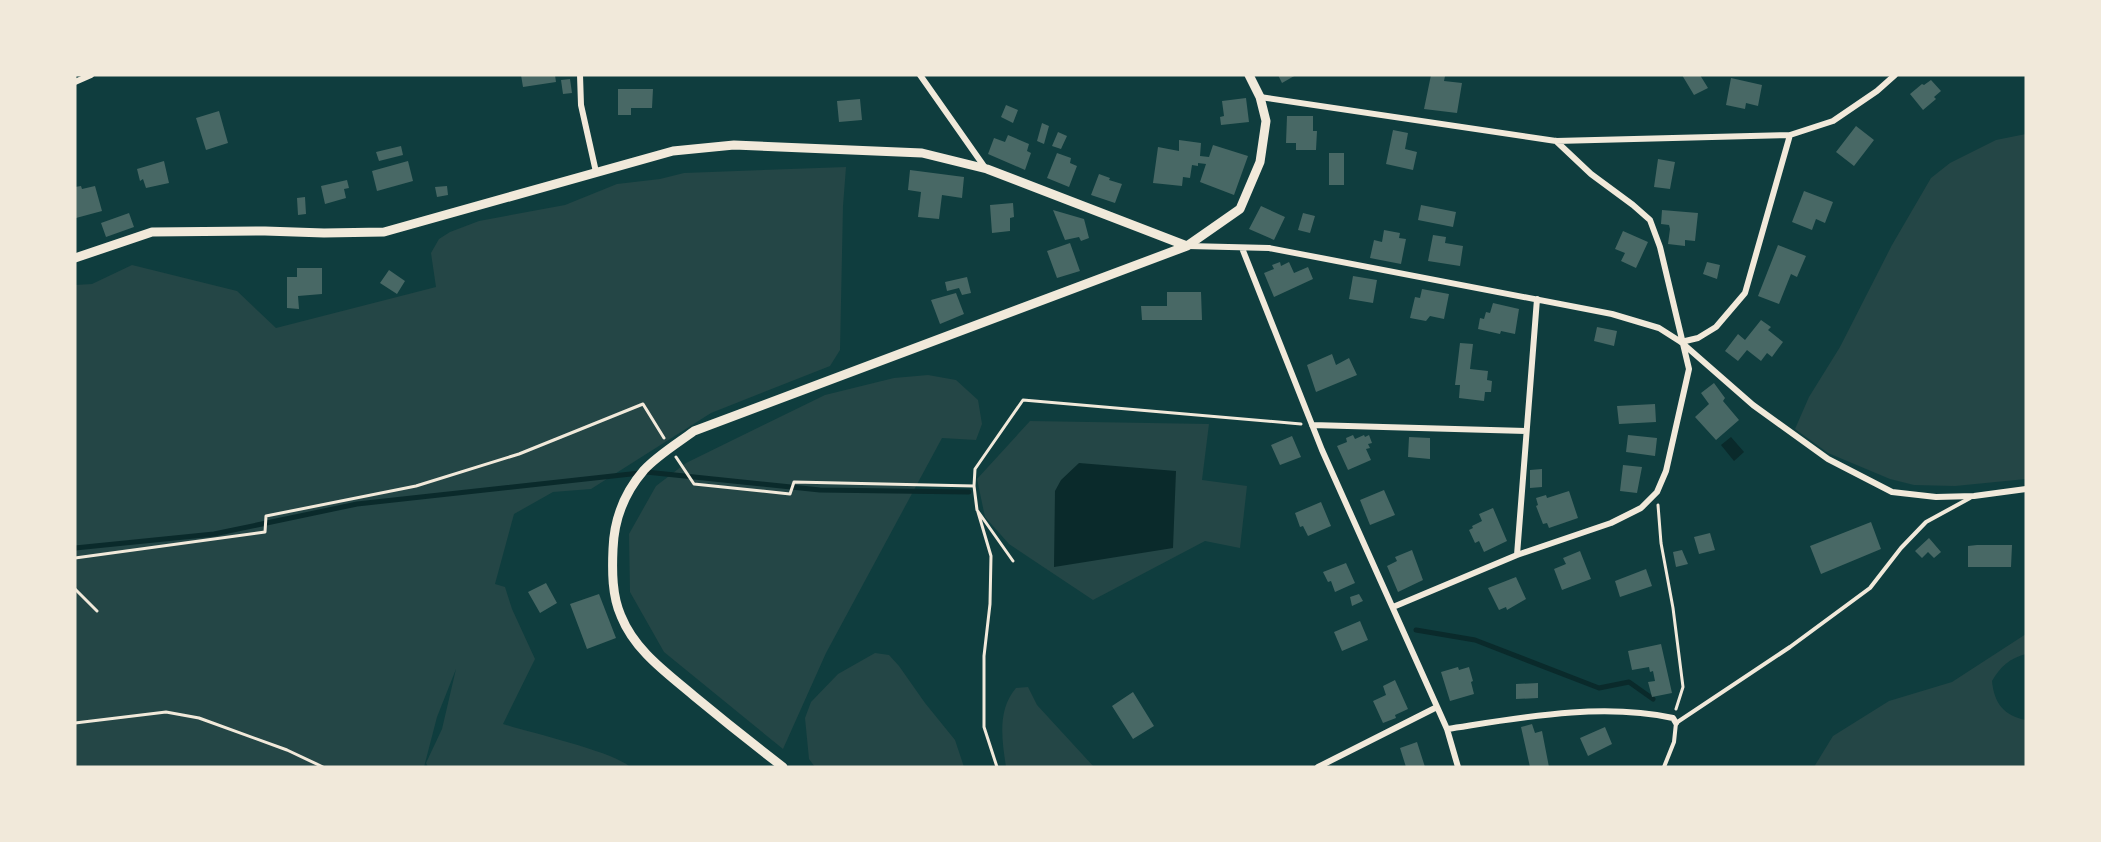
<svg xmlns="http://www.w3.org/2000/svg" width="2101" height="842" font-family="Manrope,sans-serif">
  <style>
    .green { fill: #244646 }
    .water { fill: #0a2a2b }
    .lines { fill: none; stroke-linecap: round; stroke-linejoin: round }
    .stream { stroke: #0a2a2b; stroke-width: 5 }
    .building { fill: #486865 }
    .path { stroke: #f1e9da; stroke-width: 3 }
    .service { stroke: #f1e9da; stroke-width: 4 }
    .minor { stroke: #f1e9da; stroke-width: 6 }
    .tertiary { stroke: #f1e9da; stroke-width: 9 }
  </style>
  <rect width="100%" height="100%" fill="#0f3d3e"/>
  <path class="green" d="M2026 134V479L1955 486 1914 485 1890 479 1828 453 1795 429 1809 397 1840 347 1892 245 1931 178 1950 163 1996 140Z
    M846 167 843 206 840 350 830 366 711 413 591 489 553 492 514 514 495 584 505 587 512 609 535 659 503 724C528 732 615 752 630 767H428L426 763 442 729 456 669 437 717 424 767H75V285L92 284 132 265 237 291 276 328 436 287 431 253 439 239 450 232 479 221 565 205 617 184 660 179 684 173Z
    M928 375 956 380 978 400 982 424 976 440 942 438 826 653 783 749 664 652 630 592 629 534 656 486 686 463 825 395 894 378Z
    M1030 421 1209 424 1202 480 1247 486 1240 548 1205 541 1093 600 1009 544 985 517 977 479Z
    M2026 634V654C2010 658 2000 667 1992 681 1994 703 2004 716 2026 720V767H1814L1833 736 1889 701 1952 682Z
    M875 653 889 655 899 666 925 703 955 740 964 767H815L809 759 805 718 811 702 838 674Z
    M1028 687 1037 705 1094 767H1006C1002 740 997 710 1016 688Z"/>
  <path class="water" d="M1731 437 1744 452 1734 461 1721 445Z
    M1079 463 1176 471 1173 548 1054 567 1055 491 1061 480Z"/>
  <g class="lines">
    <path class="stream" d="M646 472 820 490 969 492
      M75 548 214 534 357 504 640 473
      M1416 630 1475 640 1599 688 1629 682 1653 699"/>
  </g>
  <path class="building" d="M521 75H555L556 82 523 87Z
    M1278 75H1296L1282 83Z
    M1431 75 1445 76 1444 81 1462 83 1457 113 1424 109Z
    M1682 75H1700L1708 88 1694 95Z
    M1731 78 1762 85 1758 106 1746 103 1745 109 1726 105Z
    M570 79 572 93 563 94 561 80Z
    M1931 80 1941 91 1934 97 1936 99 1923 110 1910 94 1922 84 1924 85Z
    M618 89H653L652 108H631V115H618Z
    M1246 98 1249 122 1221 125 1220 117 1224 116 1222 101Z
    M860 99 862 120 839 122 837 101Z
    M1006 105 1018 110 1013 123 1001 117Z
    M219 111 228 143 206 150 196 118Z
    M1287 116H1313V131H1317L1316 150H1296V143H1286Z
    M1042 123 1049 126 1044 144 1037 141Z
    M1856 126 1874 140 1854 166 1836 152Z
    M1393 130 1408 133 1405 149 1417 152 1413 170 1386 164Z
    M1058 132 1067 136 1061 149 1052 146Z
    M1008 135 1029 144 1027 151 1031 153 1025 170 988 154 994 138 1005 142Z
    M1179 140 1201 143 1200 156 1209 157 1213 145 1248 156 1234 195 1200 182 1206 164 1198 163V166L1192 165 1190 178 1183 177 1182 186 1153 183 1158 147 1179 151Z
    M401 146 403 155 379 161 376 152Z
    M1057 153 1071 158 1070 163 1077 166 1069 187 1047 178Z
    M1329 153H1344V185H1329Z
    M1658 159 1675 162 1670 189 1654 187Z
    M164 161 169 183 146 188 143 179 140 181 137 169Z
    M408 161 413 181 377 191 372 171Z
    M910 170 964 177 962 198 942 195 939 219 918 217 921 192 908 190Z
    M1099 174 1110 178 1109 180 1122 184 1115 203 1091 195Z
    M347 180 349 188 344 189 346 198 325 204 321 186Z
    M81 186 82 189 95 186 102 211 76 218 75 187Z
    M447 186 448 195 437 197 435 187Z
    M1804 191 1833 202 1825 223 1816 219 1812 230 1792 222Z
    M305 197 306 214 298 215 297 198Z
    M1013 203 1014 217 1010 218V231L992 233 990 205Z
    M1421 205 1456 212 1453 227 1418 220Z
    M1261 206 1285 217 1274 240 1249 229Z
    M1053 210 1084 219 1089 238 1081 241 1079 237 1065 240Z
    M1662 210 1698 213 1695 241 1685 240V246L1668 244 1670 229 1669 225 1661 224Z
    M129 213 134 227 106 237 101 223Z
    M1303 213 1315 216 1310 233 1298 230Z
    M1384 230 1400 233 1399 238 1406 239 1401 264 1370 258 1374 240 1382 242Z
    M1623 231 1648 242 1636 268 1621 261 1625 253 1615 249Z
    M1433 235 1446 237 1445 243 1463 246 1460 266 1428 261Z
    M1070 243 1080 271 1057 278 1047 251Z
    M1778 245 1806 256 1797 277 1791 274 1779 304 1758 296Z
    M1280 262 1281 266 1289 262 1294 273 1308 267 1313 279 1274 297 1264 273 1274 269 1272 265Z
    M1707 262 1720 265 1717 279 1703 274Z
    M297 268H322V294L298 296 299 309 287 308V277H297Z
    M389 270 405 281 397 294 380 283Z
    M1353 276 1377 280 1373 303 1349 299Z
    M967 277 971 293 962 295 959 288 947 291 945 282Z
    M1422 289 1449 294 1444 319 1430 316 1426 321 1410 318 1415 297 1420 298Z
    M1167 292H1201L1202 320H1142L1141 306H1167Z
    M956 293 964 314 940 324 931 300Z
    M1493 303 1519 309 1515 334 1501 331 1500 334 1478 329 1480 318 1484 319 1486 312 1490 313Z
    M1761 320 1771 327 1768 330 1783 342 1772 357 1767 353 1761 361 1747 350 1738 361 1725 351 1738 334 1745 340Z
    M1597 327 1617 331 1614 346 1594 341Z
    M1460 343 1473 344 1470 369 1488 371 1487 380 1492 381 1491 392H1485L1484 401 1459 398 1460 385H1455Z
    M1332 354 1336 365 1349 358 1357 375 1316 392 1307 365Z
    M1714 383 1725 398 1723 401 1739 420 1716 440 1695 417 1709 404 1701 393Z
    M1655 404 1656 422 1619 424 1617 406Z
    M1353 435 1355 439 1364 435 1365 437 1369 435 1372 443 1368 444 1370 448 1366 449 1371 460 1348 470 1337 446 1347 442 1346 438Z
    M1628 435 1657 438 1655 456 1626 452Z
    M1292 436 1301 457 1280 465 1271 445Z
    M1409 437 1430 438V459L1408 457Z
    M1623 465 1642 467 1637 493 1620 491Z
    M1542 469V487L1530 488V470Z
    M1384 490 1395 515 1370 525 1360 500Z
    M1569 491 1578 518 1549 528 1547 523 1543 524 1536 506 1538 505 1536 498 1546 495 1547 498Z
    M1321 502 1331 526 1308 536 1303 526 1300 527 1295 513Z
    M1493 508 1507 541 1484 552 1479 541 1475 543 1469 530 1473 528 1472 526 1482 521 1479 514Z
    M1871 522 1881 549 1821 574 1810 546Z
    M1710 533 1715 550 1699 554 1694 537Z
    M1929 538 1941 552 1934 558 1928 552 1922 558 1915 551Z
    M1977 545H2012L2011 567H1968V546Z
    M1412 550 1423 580 1398 592 1387 566 1397 561 1395 557Z
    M1682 550 1688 564 1676 567 1673 552Z
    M1580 551 1591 579 1562 590 1554 569 1566 564 1563 558Z
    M1346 563 1355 583 1335 592 1331 581 1328 582 1323 572Z
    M1646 569 1652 586 1620 597 1615 581Z
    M1516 577 1526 599 1507 610 1506 607 1499 610 1488 588Z
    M546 583 557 603 540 613 528 592Z
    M599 594 616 638 587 649 570 604Z
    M1359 594 1363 601 1352 606 1350 597Z
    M1360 621 1368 640 1342 651 1334 632Z
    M1661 644 1672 693 1652 697 1648 682 1655 681 1653 671 1650 672 1649 667 1632 670 1628 651Z
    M1458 667 1459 670 1469 667 1473 681 1471 682 1474 694 1450 701 1441 672Z
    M1395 680 1408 709 1395 715 1396 718 1383 723 1373 701 1386 695 1383 686Z
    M1538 683V698L1516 699V684Z
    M1133 692 1154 726 1133 739 1112 706Z
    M1532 724 1535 733 1542 731 1549 767H1530L1521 727Z
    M1605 727 1612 744 1588 756 1580 738Z
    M1417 742 1425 767H1406L1400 748Z"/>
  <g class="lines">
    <path class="path" d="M676 457 694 484 790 494 794 482 974 486
      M1658 505 1661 543 1673 608 1683 687 1676 709
      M978 512 991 556 990 604 984 656V727L997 767
      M75 558 265 532 266 516 416 486 519 454 643 404 664 438
      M1013 561 977 510 974 486 975 469 1023 400 1301 424
      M75 589 97 611
      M75 723 166 712 199 718 287 750 323 767"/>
    <path class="service" d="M1664 767 1674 742 1676 723 1790 647 1870 588 1901 548 1926 522 1970 498"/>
    <path class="minor" d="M580 75 581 105 596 172
      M920 75 986 169
      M75 82 91 75
      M1260 97 1556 141 1790 135 1833 121 1877 91 1895 75
      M1188 246 1269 248 1612 314 1659 328 1681 342 1753 405 1828 459 1892 492 1936 497 1974 496 2026 489
      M1242 248 1322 450 1447 729 1458 767
      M1681 342 1698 338 1716 327 1745 293 1790 135
      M1312 425 1526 431
      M1517 555 1537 299
      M1393 607 1517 555 1611 523 1641 508 1657 492 1666 471 1689 369 1660 247 1650 220 1633 205 1591 174 1556 141
      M1447 729C1519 718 1600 702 1673 718L1676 723
      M1318 767 1437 707"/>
    <path class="tertiary" d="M75 258 152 232 265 231 324 233 384 232 673 151 734 145 922 153 987 169 1187 246
      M783 767C753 744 723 720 694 696 667 673 635 651 621 616 612 596 612 571 613 549 614 520 625 492 644 470 658 455 678 443 694 431L1187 246 1240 209 1260 162 1266 121 1260 97 1249 75"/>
  </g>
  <rect width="2101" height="842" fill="none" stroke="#f1e9da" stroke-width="153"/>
</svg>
